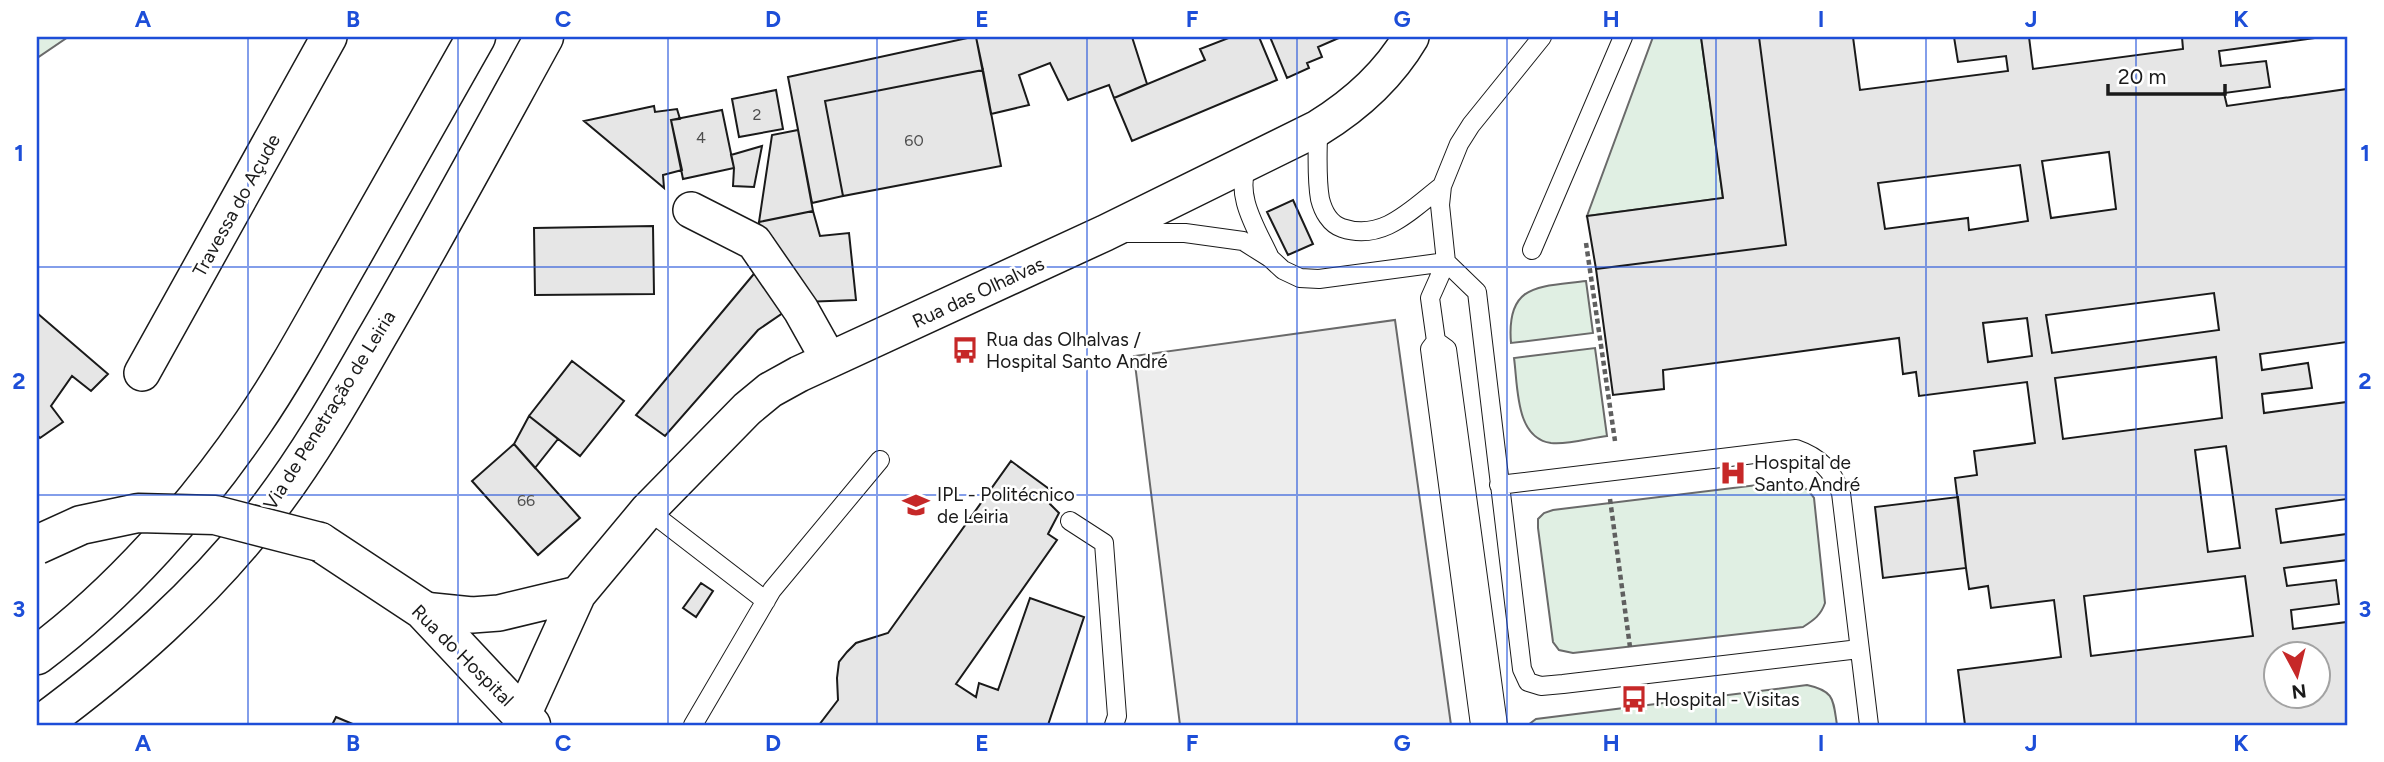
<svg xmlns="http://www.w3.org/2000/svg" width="2384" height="762" font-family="Figtree,sans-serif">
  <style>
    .green { fill: #e0efe3; stroke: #6a6a6a; stroke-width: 2 }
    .parking { fill: #ededed; stroke: #6a6a6a; stroke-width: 2 }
    .building { fill: #e6e6e6; stroke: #1a1a1a; stroke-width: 2; fill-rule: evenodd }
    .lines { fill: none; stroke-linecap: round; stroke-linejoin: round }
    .service-casing { stroke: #1a1a1a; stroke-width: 20 }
    .minor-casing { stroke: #1a1a1a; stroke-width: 38 }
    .secondary-casing { stroke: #1a1a1a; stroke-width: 41 }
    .trunk-casing { stroke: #1a1a1a; stroke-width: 41 }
    .path { stroke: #5f5f5f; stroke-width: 4.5; stroke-dasharray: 5 3.5; stroke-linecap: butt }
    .service { stroke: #fff; stroke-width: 18 }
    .minor { stroke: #fff; stroke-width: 35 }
    .secondary { stroke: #fff; stroke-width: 38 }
    .trunk { stroke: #fff; stroke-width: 38 }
    .secondary-bridge-casing { stroke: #1a1a1a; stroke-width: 41; stroke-linecap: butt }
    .secondary-bridge { stroke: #fff; stroke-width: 38 }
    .grid { fill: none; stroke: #1d4ed8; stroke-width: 2; stroke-opacity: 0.55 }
    .labels { text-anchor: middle; stroke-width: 5; stroke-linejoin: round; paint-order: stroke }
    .number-label { font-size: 16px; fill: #4d4d4d }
    .street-label { font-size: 19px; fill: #1a1a1a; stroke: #fff }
    .poi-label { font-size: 19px; fill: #1a1a1a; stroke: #fff; text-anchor: start }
    .neatline { fill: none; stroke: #1d4ed8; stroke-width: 2.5 }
    .grid-label { font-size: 23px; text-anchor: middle; font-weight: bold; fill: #1d4ed8 }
  </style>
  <rect width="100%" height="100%" fill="#fff"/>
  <path class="green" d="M37 37H68L37 58Z
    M1653 37H1701L1723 198 1587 216Z
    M1586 281 1593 333 1511 343C1506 283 1539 287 1586 281Z
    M1595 348 1607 436C1589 438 1569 445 1551 443 1515 438 1518 386 1514 358Z
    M1790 481 1808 490 1814 498 1825 603C1821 615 1814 620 1803 627L1573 653 1559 650 1553 642 1538 528V519L1544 513 1553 510Z
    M1807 685C1835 691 1833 700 1837 725H1528L1536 719Z"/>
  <path class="parking" d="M1395 320 1451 725H1180L1134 356Z"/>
  <path class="building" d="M972 37H976L983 70 825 101 843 196 812 203 788 77Z
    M976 37H1132L1147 84 1114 98 1109 85 1068 100 1050 63 1019 75 1029 105 991 114Z
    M1231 37H1259L1277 80 1132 141 1114 98 1205 60 1200 49Z
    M1270 37H1341L1318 47 1322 57 1307 63 1309 68 1287 78Z
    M1701 37H1759L1786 245 1596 269 1587 216 1723 198Z
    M1759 37H1853L1860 90 2008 71 2006 56 1958 62 1954 37H2029L2033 69 2183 49 2182 37H2322L2219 51 2221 66 2266 61 2270 87 2224 93 2227 106 2347 89V342L2260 354 2262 370 2308 363 2312 388 2262 394 2264 413 2347 402V499L2276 509 2281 543 2347 534V560L2284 568 2287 586 2336 580 2339 604 2291 610 2293 629 2347 622V725H1965L1958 670 2061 657 2054 600 1991 608 1988 586 1969 589 1966 568 1955 478 1977 475 1974 451 2035 443 2027 382 1919 396 1916 372 1903 374 1899 338 1663 370 1664 389 1613 395 1596 269 1786 245ZM2109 152 2116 209 2051 218 2042 161ZM2020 165 2028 221 1969 230 1968 218 1885 229 1878 183ZM2214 293 2219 330 2052 353 2046 315ZM2027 318 2032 356 1988 362 1983 323ZM2216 357 2222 418 2063 439 2055 378ZM2226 446 2240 548 2208 552 2195 450ZM2245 576 2253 636 2091 656 2084 596ZM2276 654H2318V696H2276Z
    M983 70 1001 166 843 196 825 101Z
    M776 90 783 129 739 137 732 99Z
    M654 106 655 112 677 109 680 119 671 120 682 170 663 175 664 188 584 121Z
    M722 110 734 168 683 179 671 120Z
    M798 130 813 211 759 222 772 135Z
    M762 146 754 187 733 186 734 168 731 155Z
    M1293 200 1313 244 1288 255 1267 212Z
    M813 211 820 236 849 233 856 300 803 302 776 255 773 238 761 239 759 222Z
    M653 226 654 294 535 295 534 228Z
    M763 263 793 306 758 330 665 436 636 415Z
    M37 313 108 374 91 391 72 376 51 406 63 422 40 438 37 435Z
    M572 361 624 401 580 456 529 416Z
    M529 416 558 439 535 468 514 444Z
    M514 444 580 518 538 555 472 481Z
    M1011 461 1056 494 1050 504 1059 513 1048 534 1057 540 956 684 976 697 979 683 998 690 1030 598 1084 617 1048 725H819L838 700 837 678 839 662 847 652 856 643 888 633Z
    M1958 497 1966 568 1883 578 1875 507Z
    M701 583 713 591 696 617 683 608Z
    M336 717 355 725H332Z"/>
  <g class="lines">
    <defs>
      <path id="service" d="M1318 128C1318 151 1316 176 1320 199 1323 211 1330 224 1342 228 1383 242 1412 209 1442 186
        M1249 163C1232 193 1258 231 1270 258
        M1123 233H1185L1243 241 1270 258 1283 270 1300 278 1319 279 1446 262
        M1532 250 1623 37
        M1446 262 1477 292 1522 669 1528 682 1541 686 1563 684 1859 649
        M1436 341 1430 349 1480 725
        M1499 485 1796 449C1819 457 1832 470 1841 493L1869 725
        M648 510 766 601
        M1070 521 1104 543 1117 716 1114 725
        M693 725 772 590 880 460
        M1498 725 1447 349 1436 341 1430 298 1446 262 1440 205 1442 186 1459 144 1471 125 1542 37"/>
      <path id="minor" d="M691 210 754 242 801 310 829 360
        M142 373 329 37
        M423 610 472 615 499 613 578 594
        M523 715 578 594 648 510 747 409 770 390 799 374 1105 233 1318 128C1357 104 1388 76 1411 37"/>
      <path id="secondary" d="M320 542 423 610 531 725"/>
      <path id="trunk" d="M37 655C119 594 195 508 253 423 290 369 320 311 353 254 394 182 435 109 476 37
        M40 725C124 663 202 595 266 512 307 459 341 400 374 342 433 241 488 139 544 37"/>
    </defs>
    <use href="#service" class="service-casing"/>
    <use href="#minor" class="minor-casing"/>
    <use href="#secondary" class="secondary-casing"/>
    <use href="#trunk" class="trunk-casing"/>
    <path class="path" d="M1586 243 1615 441
      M1610 499 1630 647"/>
    <use href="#service" class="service"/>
    <use href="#minor" class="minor"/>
    <use href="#secondary" class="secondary"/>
    <use href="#trunk" class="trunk"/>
    <defs>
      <path id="secondary-bridge" d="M37 545 81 525 138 513 215 515 320 542"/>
    </defs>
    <use href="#secondary-bridge" class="secondary-bridge-casing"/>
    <use href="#secondary-bridge" class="secondary-bridge"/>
  </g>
  <path class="grid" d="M248 37V725M458 37V725M668 37V725M877 37V725M1087 37V725M1297 37V725M1507 37V725M1716 37V725M1926 37V725M2136 37V725M37 267H2347M37 495H2347"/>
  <defs>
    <symbol id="bus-bare" viewBox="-9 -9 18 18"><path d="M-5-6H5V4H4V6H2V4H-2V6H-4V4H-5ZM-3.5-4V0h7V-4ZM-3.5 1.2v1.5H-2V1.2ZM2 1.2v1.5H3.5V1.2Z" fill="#c62828" stroke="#fff" stroke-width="2.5" paint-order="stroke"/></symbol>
    <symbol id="hospital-bare" viewBox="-9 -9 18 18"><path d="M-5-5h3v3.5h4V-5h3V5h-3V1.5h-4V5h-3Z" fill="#c62828" stroke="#fff" stroke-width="2.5" paint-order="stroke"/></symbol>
    <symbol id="university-bare" viewBox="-9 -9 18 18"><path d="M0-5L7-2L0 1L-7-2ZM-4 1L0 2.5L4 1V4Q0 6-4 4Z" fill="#c62828" stroke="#fff" stroke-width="2.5" paint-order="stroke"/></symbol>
  </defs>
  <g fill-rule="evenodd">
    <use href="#bus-bare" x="946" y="331" width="38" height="38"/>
    <use href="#hospital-bare" x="1714" y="454" width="38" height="38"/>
    <use href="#university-bare" x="897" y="486" width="38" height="38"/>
    <use href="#bus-bare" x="1615" y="680" width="38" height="38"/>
  </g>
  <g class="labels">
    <g class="number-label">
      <text x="757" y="120">2</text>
      <text x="701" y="143">4</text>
      <text x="914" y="146">60</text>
      <text x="526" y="506">66</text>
    </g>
    <g class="street-label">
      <text transform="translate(236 205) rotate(-61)" y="7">Travessa do Açude</text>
      <text transform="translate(978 292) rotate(-25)" y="7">Rua das Olhalvas</text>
      <text transform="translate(329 410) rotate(-58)" y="7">Via de Penetração de Leiria</text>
      <text transform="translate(463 655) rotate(45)" y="7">Rua do Hospital</text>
    </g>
    <g class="poi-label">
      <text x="986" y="346">Rua das Olhalvas /<tspan x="986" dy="22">Hospital Santo André</tspan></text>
      <text x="1754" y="469">Hospital de<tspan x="1754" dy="22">Santo André</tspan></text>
      <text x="937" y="501">IPL - Politécnico<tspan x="937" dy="22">de Leiria</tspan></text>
      <text x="1655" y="706">Hospital - Visitas</text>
    </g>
  </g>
  <rect width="2384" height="762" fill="none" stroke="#ffffff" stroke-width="77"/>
  <g transform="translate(2297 675) rotate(173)"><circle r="33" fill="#ffffff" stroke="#a3a3a3" stroke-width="2"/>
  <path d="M0-5L12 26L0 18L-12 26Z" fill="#c62828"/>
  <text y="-10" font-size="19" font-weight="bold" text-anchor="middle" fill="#1a1a1a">N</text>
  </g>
  <path d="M2108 84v10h117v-10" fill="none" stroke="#1a1a1a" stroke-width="3.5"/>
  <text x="2118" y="84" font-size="21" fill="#1a1a1a" stroke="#ffffff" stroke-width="5" paint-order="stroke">20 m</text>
  <rect x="38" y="38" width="2308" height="686" class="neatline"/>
  <g class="grid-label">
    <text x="143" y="27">A</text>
    <text x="353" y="27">B</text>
    <text x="563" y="27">C</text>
    <text x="773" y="27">D</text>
    <text x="982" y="27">E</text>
    <text x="1192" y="27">F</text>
    <text x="1402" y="27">G</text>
    <text x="1611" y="27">H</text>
    <text x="1821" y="27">I</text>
    <text x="2031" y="27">J</text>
    <text x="2241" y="27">K</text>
    <text x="19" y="161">1</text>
    <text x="2365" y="161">1</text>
    <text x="19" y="389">2</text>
    <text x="2365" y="389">2</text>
    <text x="19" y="617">3</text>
    <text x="2365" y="617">3</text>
    <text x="143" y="751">A</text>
    <text x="353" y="751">B</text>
    <text x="563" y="751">C</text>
    <text x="773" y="751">D</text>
    <text x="982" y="751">E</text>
    <text x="1192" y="751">F</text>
    <text x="1402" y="751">G</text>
    <text x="1611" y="751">H</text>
    <text x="1821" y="751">I</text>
    <text x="2031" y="751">J</text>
    <text x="2241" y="751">K</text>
  </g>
</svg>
